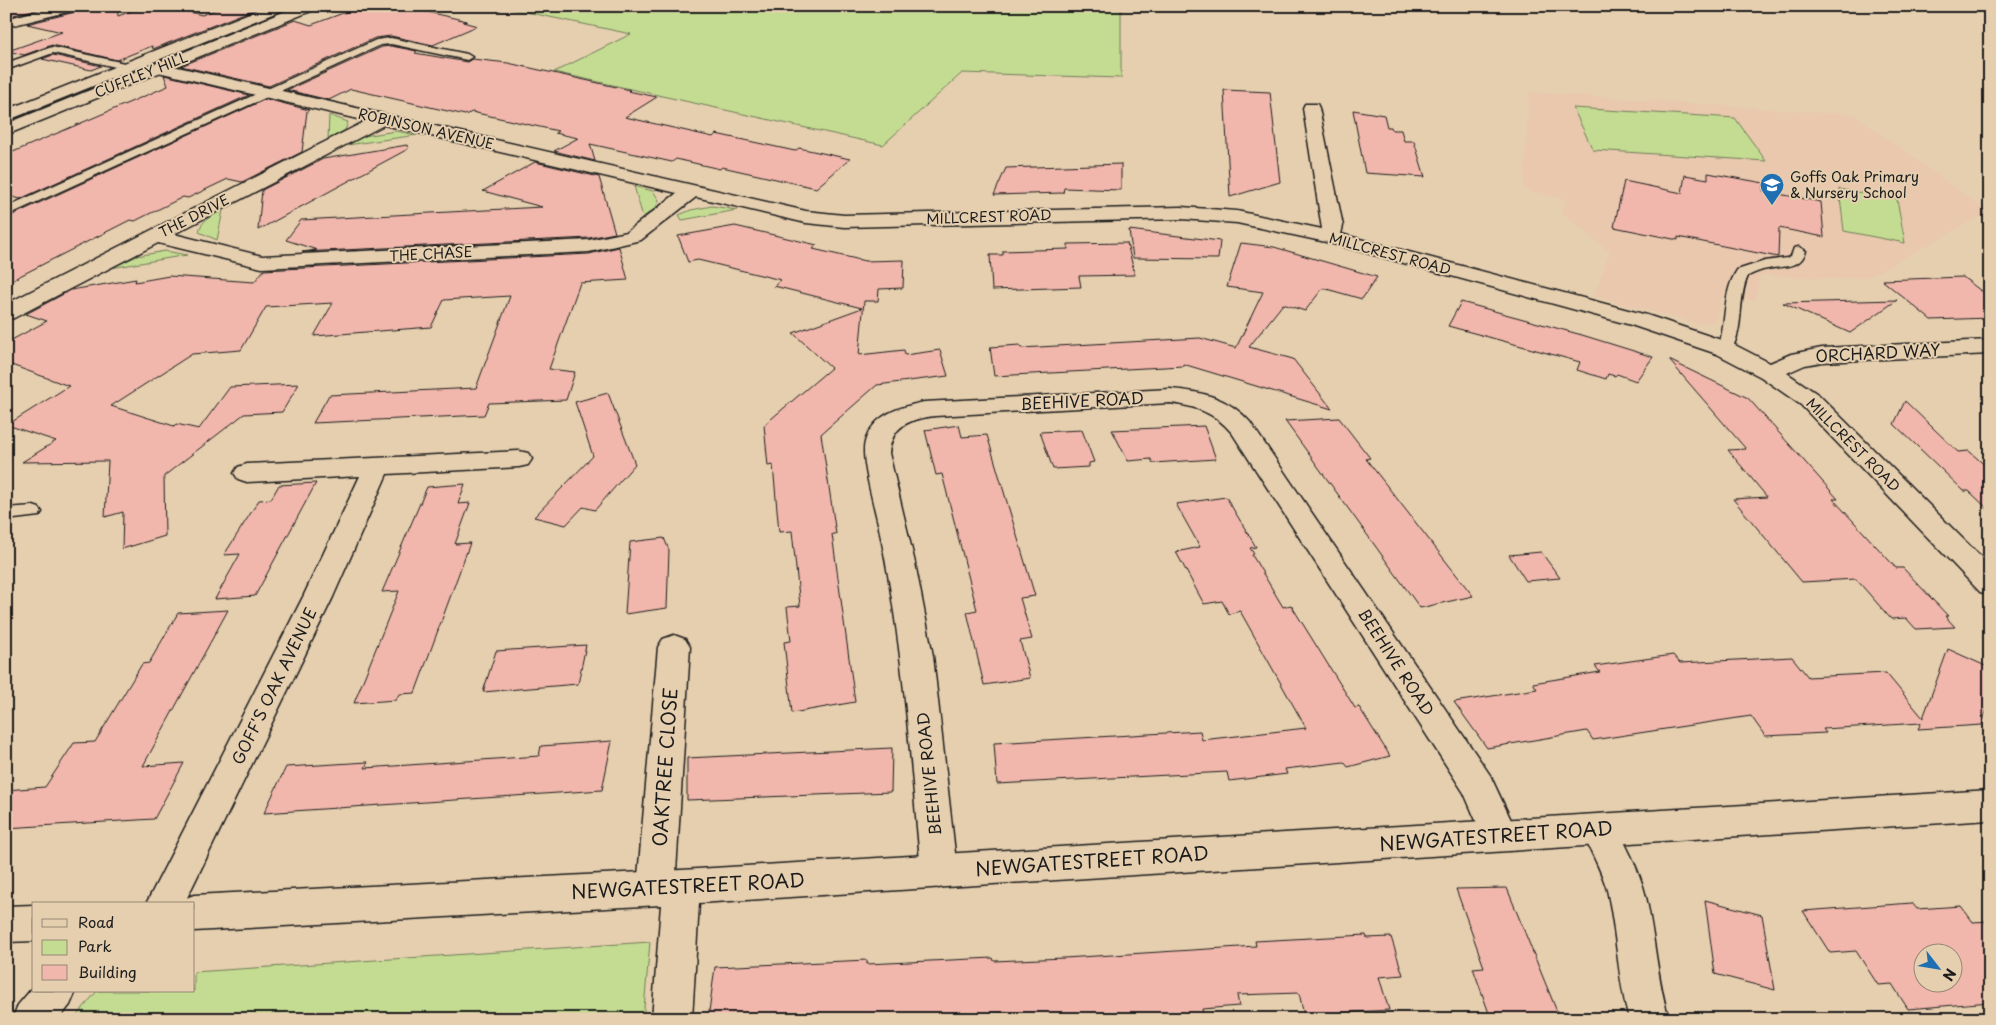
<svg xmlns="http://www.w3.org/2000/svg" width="1996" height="1025" font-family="'Playpen Sans',sans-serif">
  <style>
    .built { fill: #e9c8ae }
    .green { fill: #c4dc92; stroke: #707c57 }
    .building { fill: #f1b7ac; stroke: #1c1c1c; fill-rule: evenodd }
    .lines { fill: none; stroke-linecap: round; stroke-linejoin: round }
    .service-casing { stroke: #1c1c1c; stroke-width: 3 }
    .minor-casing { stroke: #1c1c1c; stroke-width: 3 }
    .tertiary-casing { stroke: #1c1c1c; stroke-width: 3 }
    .secondary-casing { stroke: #1c1c1c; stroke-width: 3 }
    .service { fill: #e6cfaf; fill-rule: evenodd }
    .minor { fill: #e6cfaf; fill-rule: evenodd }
    .tertiary { fill: #e6cfaf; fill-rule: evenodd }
    .secondary { fill: #e6cfaf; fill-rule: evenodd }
    .labels { text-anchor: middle; stroke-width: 4; stroke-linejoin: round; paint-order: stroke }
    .far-street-label { font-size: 14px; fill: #1c1c1c; stroke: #e6cfaf }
    .far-poi-label { font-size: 14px; fill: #1c1c1c; stroke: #e6cfaf; text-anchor: start }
    .street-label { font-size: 16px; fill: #1c1c1c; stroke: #e6cfaf }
    .near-street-label { font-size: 19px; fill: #1c1c1c; stroke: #e6cfaf }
  </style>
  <rect width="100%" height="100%" fill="#e6cfaf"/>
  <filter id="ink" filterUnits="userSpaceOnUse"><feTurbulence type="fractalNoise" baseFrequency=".02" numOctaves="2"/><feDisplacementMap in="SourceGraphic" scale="10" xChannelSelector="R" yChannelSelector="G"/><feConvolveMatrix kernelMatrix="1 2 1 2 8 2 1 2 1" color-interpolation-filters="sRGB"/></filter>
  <g filter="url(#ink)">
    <path class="built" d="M1529 92 1855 115 1988 212 1868 277 1838 279 1760 275 1755 301 1722 294 1716 320 1698 324 1594 296 1610 252 1561 212 1568 200 1524 189Z"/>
    <path class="green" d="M497 6H1121V78L962 73 883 145 554 72 631 34Z
      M1573 108 1735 118 1766 161 1593 150Z
      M329 115 348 122 345 130 328 140Z
      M396 131 417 135 347 145 364 136Z
      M634 186 653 191 659 200 656 208 643 217Z
      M1839 189 1897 199 1905 243 1844 231Z
      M712 206 737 210 682 220 679 215 691 210Z
      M223 210 217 240 199 232C200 221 213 215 223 210Z
      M165 251 187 255 111 268 137 256Z
      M650 942 643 1019H74L97 991H194V972Z"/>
    <path class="building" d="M6 6H48L6 17Z
      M83 6H117L118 16 145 6H163L202 15 224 6 257 8 153 49 152 46 117 60 52 45 24 55 8 51 62 32 27 24 79 11Z
      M362 6H401L467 21 463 22 477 26 433 45 391 36 375 38 269 86 181 66 295 20 311 25Z
      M391 46 417 51 415 53 467 62 472 59 508 63 630 90 628 91 657 97 625 117 713 137 716 134 795 151 799 148 850 159 816 188 722 167 720 169 676 159 672 162 590 144 595 161 554 151 578 138 555 133 558 131 472 112 465 115 351 89 329 100 287 90 382 47Z
      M53 55 101 66 91 70 42 59Z
      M164 75 249 95 20 199 6 195V155L168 86Z
      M1224 90 1270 92 1280 182 1230 197Z
      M266 99 309 110 307 111 302 152 242 182 228 179 188 198 183 197 135 221 130 220 6 283V218Z
      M1353 110 1384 115 1387 127H1391L1392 130H1401L1404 141H1414L1425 177 1365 173Z
      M407 145 408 149 258 230 262 190 323 159Z
      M535 162 599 177 615 233 589 238 302 252 317 250 286 240 301 220 542 207 483 191Z
      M1121 164V190L1064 188 1063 193 994 195 1006 168Z
      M1708 173 1764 183 1763 191 1821 202 1824 237 1779 228 1778 257 1678 237V240L1614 227 1624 181 1682 193 1685 175 1708 179Z
      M735 226 817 245 813 249 865 261 904 260 903 288 879 289 878 301H864L859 355 904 350 905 355 940 350 948 376 877 385 821 434 836 534H832L855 702 792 713 784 642 791 641 787 607 800 606 792 531 779 532 773 465 768 466 764 425 831 368 793 333 862 308 774 286 781 280 698 260 688 262 678 236Z
      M1129 230 1220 241 1218 259 1133 258Z
      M1127 243 1135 275 1079 276 1081 287 992 290 990 255H1003V251L1068 249V244Z
      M1241 243 1274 247 1377 277 1362 299 1323 288 1305 311 1283 304 1249 347 1293 359 1332 409 1183 364V366L994 376 990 347 1020 345 1021 348 1200 338 1236 348 1263 292 1227 287Z
      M619 247 628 280 580 283 549 369 575 372 566 400 489 403 484 415 313 423 329 395 476 388 510 296 444 300 431 327 314 336 333 303 266 307 241 350 192 354 111 406 174 426 176 424 199 429 230 387 299 384 282 412 244 414 164 476 165 536 122 549 123 512 105 517 108 461 22 462 56 441 7 425 69 386 6 363V343L47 321 26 314 71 290 136 279 135 282 169 276 254 282 264 270 589 254Z
      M1963 277 1981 291 1990 290V318L1931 320 1882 280Z
      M1897 300 1850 333 1783 303Z
      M1461 302 1582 335 1653 357 1636 381 1617 374 1615 376 1608 374 1606 379 1577 370 1580 362 1448 326Z
      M1669 360 1748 398 1838 499H1833L1896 568H1903L1948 616H1945L1955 627 1916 629 1906 618 1891 619 1856 579 1802 582 1733 499 1767 497 1728 450 1746 449Z
      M608 393 635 464 595 510 583 507 566 525 534 517 593 456 575 402Z
      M1905 401 1958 452 1969 451 1990 470V511L1969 491H1964L1894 424Z
      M1339 418 1370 458 1366 459 1473 596 1420 608 1285 421Z
      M959 425 962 437 987 435 1035 596 1020 598 1032 639 1020 641 1030 678 984 685 967 612 977 610 942 474 936 475 925 430Z
      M1204 426 1216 459 1153 463 1151 459 1128 461 1112 430Z
      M1082 430 1094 462 1089 463V467L1053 469 1040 432Z
      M316 483 255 596 215 599 240 554 224 555 259 500 271 499 279 485Z
      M465 484 458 504 470 503 455 544 470 543 415 693 399 694 396 700 354 703 399 591 382 592 427 487Z
      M1226 497 1256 547 1250 548 1254 554 1252 555 1283 607 1291 605 1355 708 1359 707 1390 756 1348 767 1344 762 1285 769 1287 774 1229 781 1227 772 997 784 994 743 1200 731 1202 740 1306 728 1240 611 1229 614 1222 601 1204 604 1176 552 1200 547 1176 504Z
      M664 538 669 550 667 608 625 614 630 542Z
      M1541 552 1560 578 1526 581 1509 555Z
      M228 610 143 766 184 763 154 819 6 828V790L45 787 74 743 95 742 142 664 149 663 178 613Z
      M586 645 578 684 483 692 496 651Z
      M1948 649 1990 668V699L1982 725 1918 729 1921 723 1823 729 1826 733 1765 736 1751 716 1593 740 1587 731 1487 748 1454 702 1537 689 1533 683 1600 672 1595 666 1673 655 1680 663 1792 657 1808 677 1886 673 1923 718Z
      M612 741 602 790 264 813 286 767 368 762 365 768 539 756 541 746Z
      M892 748 891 792 687 800V758Z
      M1507 888 1538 965 1560 1019H1491L1473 968 1484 967 1456 889Z
      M1705 900 1762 915 1775 990 1715 974Z
      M1912 903 1917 909 1961 906 1973 922 1990 921V1002L1908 1009 1892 984 1878 985 1856 951 1830 953 1803 911ZM1924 952H1954V982H1924Z
      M1366 935 1367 938 1391 937 1403 975 1379 977 1389 1010 1304 1015 1299 993 1237 995 1239 1006 1202 1009 1204 1019H1008V1012L899 1019H708L715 967 867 960V964L993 958 994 961 1064 958 1256 946 1255 941Z"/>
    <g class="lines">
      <defs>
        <path id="service" d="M492 6H502L503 7 498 10Z
          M391 38 467 54 472 57 467 60 391 44 381 45 6 216V207L376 40Z
          M52 47 129 64 134 67 129 70 53 53 6 70V63Z
          M1799 247 1806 251C1800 270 1783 265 1768 269 1761 270 1754 273 1748 276 1737 299 1745 330 1730 352H1720L1718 349C1727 323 1722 293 1737 270L1765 261 1787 258 1791 256 1794 248Z
          M33 506 39 508 42 512 39 516 6 520V508Z"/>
        <path id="minor" d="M56 6H81L79 9 6 27V19Z
          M267 6H287L285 9 6 121V110Z
          M160 63 806 211 844 215 1181 207 1237 211 1322 229 1303 108 1305 104H1317L1319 108 1343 226 1341 234 1647 315 1733 344 1770 363 1791 354 1822 348 1990 340V354L1822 362 1805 365 1787 373 1819 395 1990 566V595L1980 592 1801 405 1761 377 1717 354 1631 325 1326 242 1237 223 1181 219 844 227 806 223 696 197 641 240 589 252 262 268 158 243 14 318 6 320V304L366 121 154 71 152 68 154 65ZM384 125 677 193 627 232 589 240 262 256 174 234Z
          M1170 389C1201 391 1229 398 1250 422L1490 775 1518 835 1513 846 1500 851 1487 846 1464 793 1232 433C1215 413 1196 406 1170 403L935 416C910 419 892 425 889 453L915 563 933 656 957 871 952 883 939 888 926 883 921 871C910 756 903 641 879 528 875 508 860 459 865 442 873 414 900 407 924 402Z
          M519 451 528 453 532 459 528 465 519 467 387 474 333 597 184 904H146L303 597 360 476 247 482 238 479 234 473 238 467 247 464Z
          M674 635 685 639 690 647 675 888 669 900 656 905 643 900 637 888 658 647 663 639Z
          M1599 814 1612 819C1625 843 1639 869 1646 897 1655 937 1657 979 1669 1019H1629C1617 977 1617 932 1607 890 1601 869 1590 850 1581 830L1586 819Z
          M34 986V991H76L70 1005 59 1019H12L18 1005Z"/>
        <path id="tertiary" d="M1990 790V820L699 903 692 1019H652L661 905 194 931V904H179L181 900 194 895 681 870Z
          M34 905V941L6 942V906Z"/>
        <path id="secondary" d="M298 6H318L316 9 6 135V124Z"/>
      </defs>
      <use href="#service" class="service-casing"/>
      <use href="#minor" class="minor-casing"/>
      <use href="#tertiary" class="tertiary-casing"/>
      <use href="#secondary" class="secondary-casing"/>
      <use href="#service" class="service"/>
      <use href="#minor" class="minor"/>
      <use href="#tertiary" class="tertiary"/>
      <use href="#secondary" class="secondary"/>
    </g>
  </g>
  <defs>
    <symbol id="school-pin" viewBox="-11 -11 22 30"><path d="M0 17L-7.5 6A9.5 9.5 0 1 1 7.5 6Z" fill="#1f6fb2" stroke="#e6cfaf"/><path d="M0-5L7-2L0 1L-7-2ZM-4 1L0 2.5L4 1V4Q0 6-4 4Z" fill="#fff"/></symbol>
  </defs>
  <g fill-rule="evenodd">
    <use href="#school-pin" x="1758" y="171" width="28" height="38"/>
  </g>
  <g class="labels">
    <g class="far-street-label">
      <text transform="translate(141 75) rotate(-22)" y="5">CUFFLEY HILL</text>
      <text transform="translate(426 129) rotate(13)" y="5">ROBINSON AVENUE</text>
      <text transform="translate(194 216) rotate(-27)" y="5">THE DRIVE</text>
      <text transform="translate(989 217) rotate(-2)" y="5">MILLCREST ROAD</text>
      <text transform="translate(431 254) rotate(-3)" y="5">THE CHASE</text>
      <text transform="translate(1390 254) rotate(15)" y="5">MILLCREST ROAD</text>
      <text transform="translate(1853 445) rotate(45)" y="5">MILLCREST ROAD</text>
    </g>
    <g class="far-poi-label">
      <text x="1790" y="182">Goffs Oak Primary<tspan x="1790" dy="16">&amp; Nursery School</tspan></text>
    </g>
    <g class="street-label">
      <text transform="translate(1878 353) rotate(-3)" y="6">ORCHARD WAY</text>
      <text transform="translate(1082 401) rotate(-3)" y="6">BEEHIVE ROAD</text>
      <text transform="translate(1396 662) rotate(57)" y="6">BEEHIVE ROAD</text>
      <text transform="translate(274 686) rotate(-64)" y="6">GOFF'S OAK AVENUE</text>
      <text transform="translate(929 774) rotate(-96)" y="6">BEEHIVE ROAD</text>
    </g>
    <g class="near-street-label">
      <text transform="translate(665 767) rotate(-86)" y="7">OAKTREE CLOSE</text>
      <text transform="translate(1496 836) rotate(-4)" y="7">NEWGATESTREET ROAD</text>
      <text transform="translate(1092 861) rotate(-4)" y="7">NEWGATESTREET ROAD</text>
      <text transform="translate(688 886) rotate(-3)" y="7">NEWGATESTREET ROAD</text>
    </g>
  </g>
  <rect width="1996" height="1025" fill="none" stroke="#e6cfaf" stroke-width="25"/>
  <rect x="12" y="12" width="1971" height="1000" fill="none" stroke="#1c1c1c" stroke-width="2" filter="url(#ink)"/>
  <rect x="32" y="902" width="162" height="90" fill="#e6cfaf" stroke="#958774"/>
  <rect x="42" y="919" width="25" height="8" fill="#e6cfaf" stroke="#958774"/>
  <text x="78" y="928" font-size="15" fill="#1c1c1c">Road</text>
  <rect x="42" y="940" width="25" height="15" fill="#c4dc92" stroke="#958774"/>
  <text x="78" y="952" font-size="15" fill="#1c1c1c">Park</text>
  <rect x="42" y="965" width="25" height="15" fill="#f1b7ac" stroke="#958774"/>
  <text x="78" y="978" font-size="15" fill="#1c1c1c">Building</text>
  <g transform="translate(1938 968) rotate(121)"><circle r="24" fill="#e6cfaf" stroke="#958774"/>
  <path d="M0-4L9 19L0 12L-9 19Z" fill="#1f6fb2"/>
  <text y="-8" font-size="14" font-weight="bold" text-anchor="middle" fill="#1c1c1c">N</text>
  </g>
</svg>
